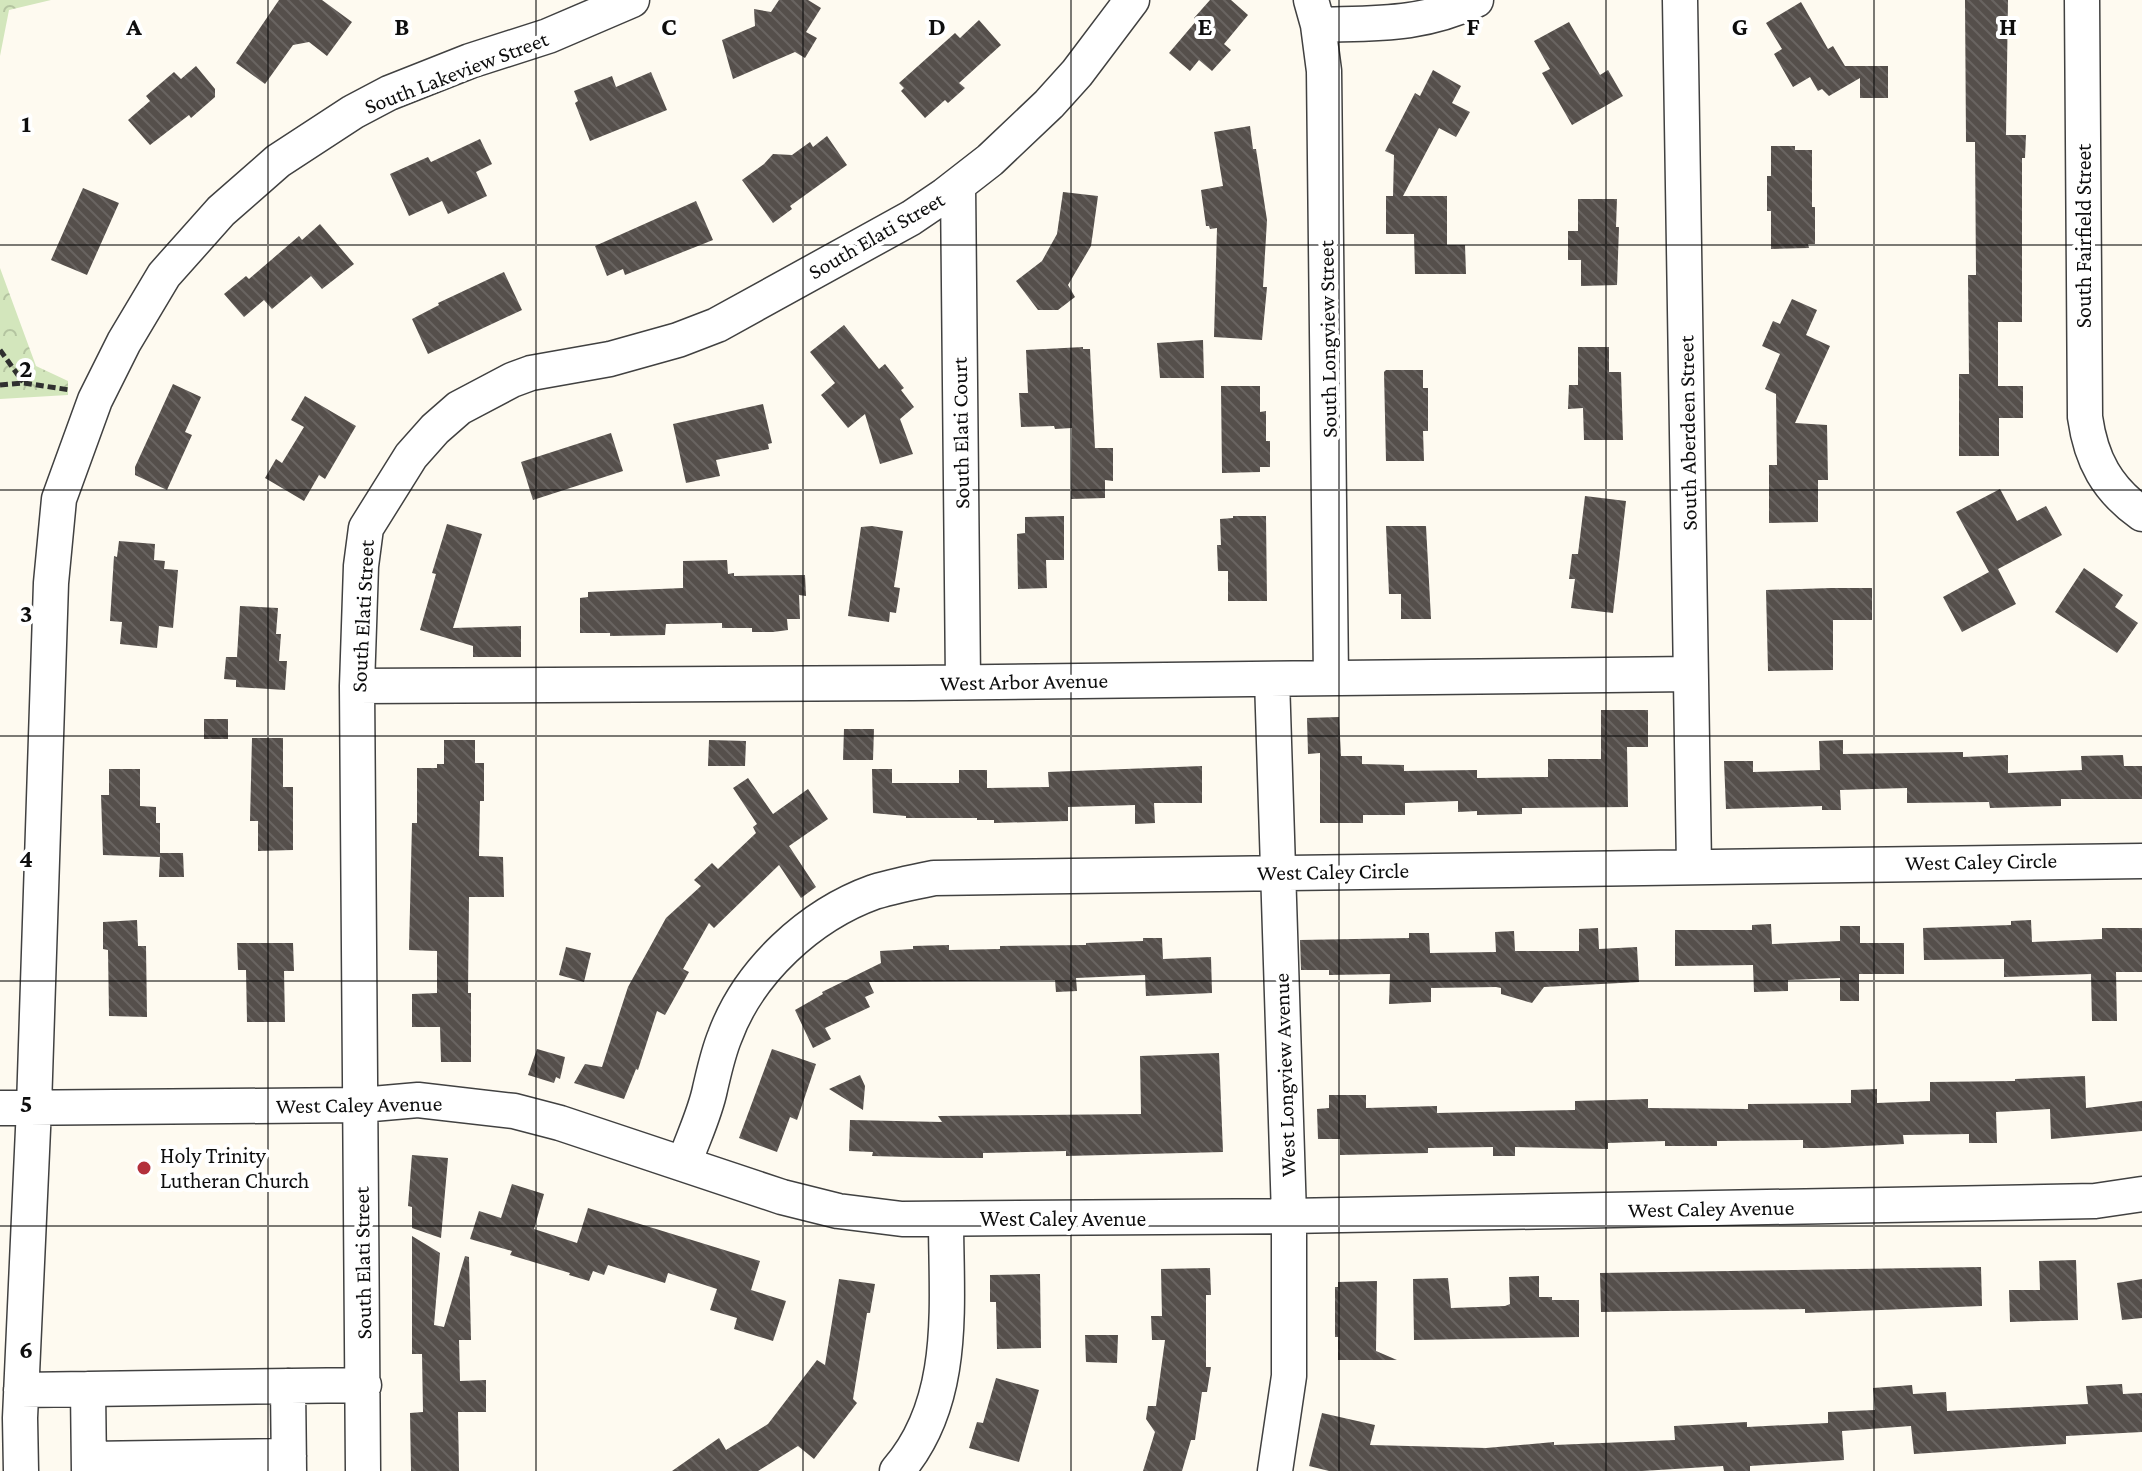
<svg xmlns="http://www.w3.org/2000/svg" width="2142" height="1471" font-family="'Crimson Pro',serif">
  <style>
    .park { fill: url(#park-crowns) }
    .building { fill: url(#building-back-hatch) }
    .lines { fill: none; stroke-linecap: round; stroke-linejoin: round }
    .minor-casing { stroke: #414141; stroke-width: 37 }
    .path { stroke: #303030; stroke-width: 5; stroke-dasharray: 8 4; stroke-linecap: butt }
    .minor { stroke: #fff; stroke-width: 34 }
    .grid { fill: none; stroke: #0e0e0e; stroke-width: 2; stroke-opacity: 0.55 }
    .poi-dot { fill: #b3303b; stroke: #fff; stroke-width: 3 }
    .labels { text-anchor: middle; stroke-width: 8; stroke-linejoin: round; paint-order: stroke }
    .street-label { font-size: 22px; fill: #0e0e0e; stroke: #fff }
    .poi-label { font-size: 22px; fill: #0e0e0e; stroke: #fff; text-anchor: start }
    .grid-label { font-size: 26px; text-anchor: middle; font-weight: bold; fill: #0e0e0e; stroke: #fff; stroke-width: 8; stroke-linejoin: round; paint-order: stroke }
  </style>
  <defs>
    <pattern id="park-crowns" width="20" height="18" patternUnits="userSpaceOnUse" patternTransform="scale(2)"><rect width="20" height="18" fill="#d3e6bc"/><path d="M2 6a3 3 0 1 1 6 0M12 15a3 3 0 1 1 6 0" fill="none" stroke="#b4c4a0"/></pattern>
    <pattern id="building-back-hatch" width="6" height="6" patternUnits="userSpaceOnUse" patternTransform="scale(2)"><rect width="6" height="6" fill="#554f4b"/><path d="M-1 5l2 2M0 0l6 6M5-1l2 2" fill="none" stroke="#696461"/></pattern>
  </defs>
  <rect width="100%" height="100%" fill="#fefaf0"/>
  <path class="park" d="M0 0H51L9 10 0 56Z
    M0 268 36 366 68 381V395L0 399Z"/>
  <path class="building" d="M279 0H322L352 22 327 56 309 42 293 45 265 84 236 63Z
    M779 0H808L821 8 806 32 817 38 805 58 795 52 733 79 722 40 755 26 754 9 771 12Z
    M1210 0H1231L1248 15 1224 44 1231 50 1212 71 1199 60 1190 71 1169 53 1197 20 1194 18Z
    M1965 0H2008L2006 135H2026L2025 158H2022V322H1998V386H2023V418H1999V456H1959V374H1969L1968 275H1976L1975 142H1966Z
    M1801 2 1828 49 1833 46 1845 66H1888V98H1860V78L1829 96 1822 89 1818 91 1810 77 1793 87 1774 54 1782 49 1766 23Z
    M979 20 1001 45 959 83 965 88 948 103 945 100 925 118 901 91 904 88 899 83 955 33 960 38Z
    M1569 22 1600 75 1608 70 1623 96 1572 125 1542 73 1550 69 1534 41Z
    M196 66 215 89V97L191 118 189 115 150 145 128 120 150 101 146 96 174 72 181 79Z
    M1433 70 1461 86 1452 103 1470 112 1456 137 1439 128 1403 196H1447V245H1465L1466 274H1415L1414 234H1386V196H1393L1394 155 1385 151 1415 93 1420 96Z
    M651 72 667 110 590 141 575 103 578 101 574 91 612 76 616 87Z
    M1250 126 1253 149H1256L1267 220 1263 287H1267L1262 340 1214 337 1217 228 1210 229 1209 226H1206L1201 190 1223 186 1214 132Z
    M827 136 847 165 790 206 792 209 773 223 742 180 764 164 773 154 792 155 810 142 813 147Z
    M480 139 492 164 476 172 487 196 448 214 442 201 409 216 390 174 428 157 431 162Z
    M1771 146H1795V150H1812V207H1815V244H1808L1809 248 1771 249V211H1767V176H1771Z
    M83 188 119 203 87 275 51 260Z
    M1063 192 1098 196 1091 246 1068 285 1075 297 1058 310H1038L1016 281 1042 261 1057 234Z
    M1578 199H1617L1616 227H1619L1617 285 1581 286V260H1568V231H1578Z
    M696 201 713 240 625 275 623 269 607 276 595 246Z
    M320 224 354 264 322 289 311 276 272 309 264 300 244 317 224 294 246 276 249 279 299 236 302 240Z
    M504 272 522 310 428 354 412 319 439 305 438 303Z
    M1792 299 1817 310 1806 335 1830 346 1795 423 1827 425 1828 480H1818V522L1769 523V465H1777L1776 394 1765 389 1780 354 1762 346 1773 321 1780 324Z
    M844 325 879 369 885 364 904 388 901 390 914 407 900 419 913 454 880 464 865 414 848 428 821 395 835 383 810 352Z
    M1203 340 1204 378H1160L1157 343Z
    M1083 347V349H1090L1095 448H1113V481L1105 480V498L1071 499 1072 428 1055 429 1054 426 1021 427 1019 393H1028L1026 350Z
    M1578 347H1609V372H1621L1623 440H1584L1583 408 1568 409 1569 385H1578Z
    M1386 370H1423V388H1428V431H1423L1424 461H1386L1384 372Z
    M173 384 201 397 185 432 192 435 167 490 135 475V467Z
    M1221 386H1260V412L1266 411V441H1270V467H1260V472L1222 473Z
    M305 396 356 426 325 479 319 475 304 501 265 478 276 459 282 463 304 427 291 420Z
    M763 404 772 443 768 444 769 449 716 460 720 476 686 483 673 424Z
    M611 433 623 471 533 500 521 462Z
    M2000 489 2017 521 2046 506 2062 535 1998 569 2016 604 1962 632 1943 597 1989 572 1956 512Z
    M1585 496 1626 501 1613 613 1571 608 1575 579H1569L1572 554H1578Z
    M1064 516V560H1046L1047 588 1018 589 1017 534 1025 533V517Z
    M1233 516H1266L1267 601H1228V571H1218L1217 545H1221L1220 519 1233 518Z
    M447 524 482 534 453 628 521 626V657H473V646L420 630 436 574 432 573Z
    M872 526 903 531 894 587 900 588 896 613 890 612 889 622 848 616 861 527Z
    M1386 526H1426L1431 619H1401V594H1389Z
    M119 541 155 544 154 560 165 561 164 569 178 570 173 628 159 626 157 648 120 644 122 622 110 621 114 556 117 557Z
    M727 560 728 574 734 573V576L805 575 806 596 799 595 800 619H787L788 630 773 632H752V628H722V623L666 624 665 635 610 636V633H580V598L588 597V592L683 588V561Z
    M2084 568 2123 595 2115 607 2138 623 2117 653 2055 612Z
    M1831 588H1872V620H1833V670L1768 671 1766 590Z
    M240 606 278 608 276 634H281L279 661H287L285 690 236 687V680L224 679 226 657H237Z
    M1601 710H1648V747H1627L1628 807 1522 808V814L1477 815V811L1458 812V801L1405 803V815H1363V823H1320V753L1308 754 1307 718 1339 717 1341 756H1362V764L1404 765V771L1477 770V778L1548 777V759H1601Z
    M204 719H228V739H204Z
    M844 729H874L873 760H843Z
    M252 738H283V787H293V850L258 851V821H250Z
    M444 740H475V763H484V801H480L479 856 503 857 504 897H469L468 993H471V1062H441L440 1027H412V994L437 993V951L409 950 412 823H417V768H437V764H444Z
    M709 740 746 741 745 766H708Z
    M1843 740V754L1963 752V757L2008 755V773L2082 770 2081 756 2123 755 2124 766H2142V799H2061V806L1990 808 1989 802 1907 803V788L1840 790 1841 810H1822V806L1726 809 1724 761H1753V772L1820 770 1819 741Z
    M1202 766V803H1154L1155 823 1135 824V805L1068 807V821L994 823V820H977V818H906V816L873 813 872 769H892V783H959V770H987V788L1049 787 1048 772Z
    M109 769H140V806L156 807V823H160V853H183L184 877H159L160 857 103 855 101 795H109Z
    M748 778 773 814 808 789 828 819 789 846 816 887 801 898 779 865 714 928 709 923 683 969 689 972 665 1015 657 1011 638 1070 636 1069 624 1099 574 1083 585 1064 602 1067 628 987 666 918 701 886 694 880 712 863 718 869 756 833 753 827 757 824 733 788Z
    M137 920 138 946H146L147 1017 109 1016 108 950 103 949V922Z
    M2031 920 2032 942 2102 939V928H2142V972H2116L2117 1021H2092L2091 974 2004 977V959L1924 960 1923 928 2011 925V921Z
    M1771 924 1772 944 1840 941V926H1860V943H1904V974H1859V1001H1840V978L1788 980V991L1754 992 1753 965 1675 966V930H1752V925Z
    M1598 928 1599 949 1637 947 1639 982 1544 987 1532 1003 1501 994V988L1496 987 1431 988V1002L1389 1004 1390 974 1329 975V970H1301L1300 940 1409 938V933H1429L1430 953 1496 952 1495 932 1514 931 1515 951H1579V929Z
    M1143 938H1162L1163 959 1211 957 1212 993 1146 996 1145 975 1076 978 1077 991 1056 992 1055 980 869 982 874 993 865 997 870 1007 825 1028 831 1039 813 1048 795 1010 823 994 822 992 881 963 880 951 913 949V946L949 945V950L1000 949V946L1086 945V943L1143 941Z
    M237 943H293L294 971H284L285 1022H247L246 970H238Z
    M566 947 591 953 584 982 559 975Z
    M537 1049 565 1057 560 1079 556 1077 554 1083 528 1075Z
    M772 1049 816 1064 797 1120 790 1117 777 1152 739 1138Z
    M1219 1053 1223 1152 1066 1156V1151L983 1153V1158H943L872 1156 873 1152 849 1151 850 1120 942 1122 938 1116 1141 1114 1140 1056Z
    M860 1075 865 1086 863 1110 829 1089Z
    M2085 1076 2086 1108 2142 1101V1131L2051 1139 2050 1109 1996 1112 1997 1143H1969V1134L1903 1135 1904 1144 1824 1148H1803V1140L1717 1141V1146H1665V1141L1608 1143V1149L1515 1147V1156H1493V1147L1428 1148V1153L1340 1155V1139H1318L1317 1109 1329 1108V1095H1366V1108L1437 1106V1113L1575 1110V1101L1648 1099V1108L1748 1109V1104L1851 1103V1090L1877 1089V1103L1930 1101V1082L2015 1081V1079Z
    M412 1155 448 1158 441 1238 412 1228V1207L408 1206Z
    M512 1184 544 1194 534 1229 577 1243 588 1208 760 1261 751 1290 786 1301 773 1341 734 1329 737 1318 710 1310 717 1289 668 1273 665 1283 608 1265 604 1275 593 1271 589 1281 569 1275 570 1273 510 1255 512 1251 470 1239 479 1211 501 1218Z
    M412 1236 440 1253 434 1325 444 1327 465 1256 469 1257 471 1340H459L460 1381 486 1380V1412H458L459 1471H411L410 1413 423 1412 422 1354H412Z
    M2076 1260 2078 1320 2010 1322 2009 1290H2040L2039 1261Z
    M1981 1267 1982 1306 1805 1313V1309L1601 1312 1600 1273Z
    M1210 1268 1211 1295H1206V1367H1211L1207 1392H1202L1195 1440H1191L1182 1471H1143L1155 1432 1146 1419 1148 1406H1156L1165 1340H1152L1151 1316H1162L1161 1269Z
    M1040 1274 1041 1348 997 1349 996 1302H990V1275Z
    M1539 1276V1297H1552V1300H1579V1337L1414 1340 1413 1279 1448 1278 1451 1308 1505 1306 1510 1304 1509 1277Z
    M839 1279 875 1284 870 1313H867L853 1399 857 1403 814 1459 798 1446 758 1471H672L719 1438 726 1450 768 1424 817 1360 825 1365Z
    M2142 1279V1318L2122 1320 2117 1283Z
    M1377 1281 1376 1351 1397 1360H1338V1337H1335V1287H1338V1282Z
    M1085 1335H1118L1117 1363 1086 1362Z
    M996 1378 1039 1390 1019 1462 969 1448 977 1422 983 1423Z
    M2122 1384 2123 1394 2142 1393V1432L2066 1436V1444L1914 1454 1911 1426 1842 1431 1844 1460 1750 1466V1471H1724L1723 1466 1642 1471H1329L1309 1466 1322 1413 1375 1425 1370 1445 1486 1448 1554 1442V1445L1675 1440 1674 1426 1747 1422V1427L1828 1423V1412L1875 1410 1873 1388 1912 1385 1913 1394 1946 1392 1947 1411 2088 1404 2086 1386Z"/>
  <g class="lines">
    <defs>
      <path id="minor" d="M1311 0 1318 25 1324 71 1331 678
        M1680 0 1694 866
        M2082 0 2085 417C2091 460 2107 489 2142 514
        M1318 25C1377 23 1421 26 1476 0
        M958 185 963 681
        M1272 679 1289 1216V1376L1275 1471
        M357 686 913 683 1690 674
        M0 1108 361 1105 418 1100 514 1111 560 1123 782 1197 838 1211 902 1219 1289 1216 2095 1201 2142 1194
        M684 1164C692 1140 705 1114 710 1089 714 1072 718 1053 725 1036 749 971 810 915 874 892 894 886 914 882 934 878L2142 861
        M288 1386 289 1471
        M88 1389 89 1471
        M21 1390 364 1385
        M89 1459 289 1456
        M21 1471 20 1418 34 1107 51 583 59 499 95 400 124 342 164 275 221 211 278 161 353 112 389 93 470 61 548 36 632 0
        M363 1471 357 686 361 566 366 528 411 456 435 429 459 408 512 380 531 373 610 359 678 340 717 325 911 218 945 195 990 160 1049 104 1077 73 1132 0
        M897 1471C958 1401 946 1304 946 1219"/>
    </defs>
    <use href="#minor" class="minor-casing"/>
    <path class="path" d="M0 350 23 382
      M0 385 24 383 70 390"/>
    <use href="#minor" class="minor"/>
  </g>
  <path class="grid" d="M268 0V1471M536 0V1471M803 0V1471M1071 0V1471M1339 0V1471M1606 0V1471M1874 0V1471M0 245H2142M0 490H2142M0 736H2142M0 981H2142M0 1226H2142"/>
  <circle class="poi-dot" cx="144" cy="1168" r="8"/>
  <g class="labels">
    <g class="street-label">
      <text transform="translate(456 72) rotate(-21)" y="8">South Lakeview Street</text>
      <text transform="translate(876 235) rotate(-30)" y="8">South Elati Street</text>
      <text transform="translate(2083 236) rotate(-90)" y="8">South Fairfield Street</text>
      <text transform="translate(1327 339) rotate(-91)" y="8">South Longview Street</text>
      <text transform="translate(960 433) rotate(-91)" y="8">South Elati Court</text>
      <text transform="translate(1687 433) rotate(-91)" y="8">South Aberdeen Street</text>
      <text transform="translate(362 616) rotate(-87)" y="8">South Elati Street</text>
      <text transform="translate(1024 681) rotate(-1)" y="8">West Arbor Avenue</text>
      <text transform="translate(1981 861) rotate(-1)" y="8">West Caley Circle</text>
      <text transform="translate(1333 871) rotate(-1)" y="8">West Caley Circle</text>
      <text transform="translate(1284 1075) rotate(-92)" y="8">West Longview Avenue</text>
      <text transform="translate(359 1104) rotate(-1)" y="8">West Caley Avenue</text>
      <text transform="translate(1711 1208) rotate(-1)" y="8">West Caley Avenue</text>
      <text x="1063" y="1226">West Caley Avenue</text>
      <text transform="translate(362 1263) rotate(-91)" y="8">South Elati Street</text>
    </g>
    <g class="poi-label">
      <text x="160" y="1163">Holy Trinity<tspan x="160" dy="25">Lutheran Church</tspan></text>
    </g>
  </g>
  <g class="grid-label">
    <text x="134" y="35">A</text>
    <text x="402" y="35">B</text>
    <text x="669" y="35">C</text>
    <text x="937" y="35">D</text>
    <text x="1205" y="35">E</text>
    <text x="1473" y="35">F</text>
    <text x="1740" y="35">G</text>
    <text x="2008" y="35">H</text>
    <text x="26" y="132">1</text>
    <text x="26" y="377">2</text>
    <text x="26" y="622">3</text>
    <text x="26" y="867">4</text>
    <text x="26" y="1112">5</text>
    <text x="26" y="1358">6</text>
  </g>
</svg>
